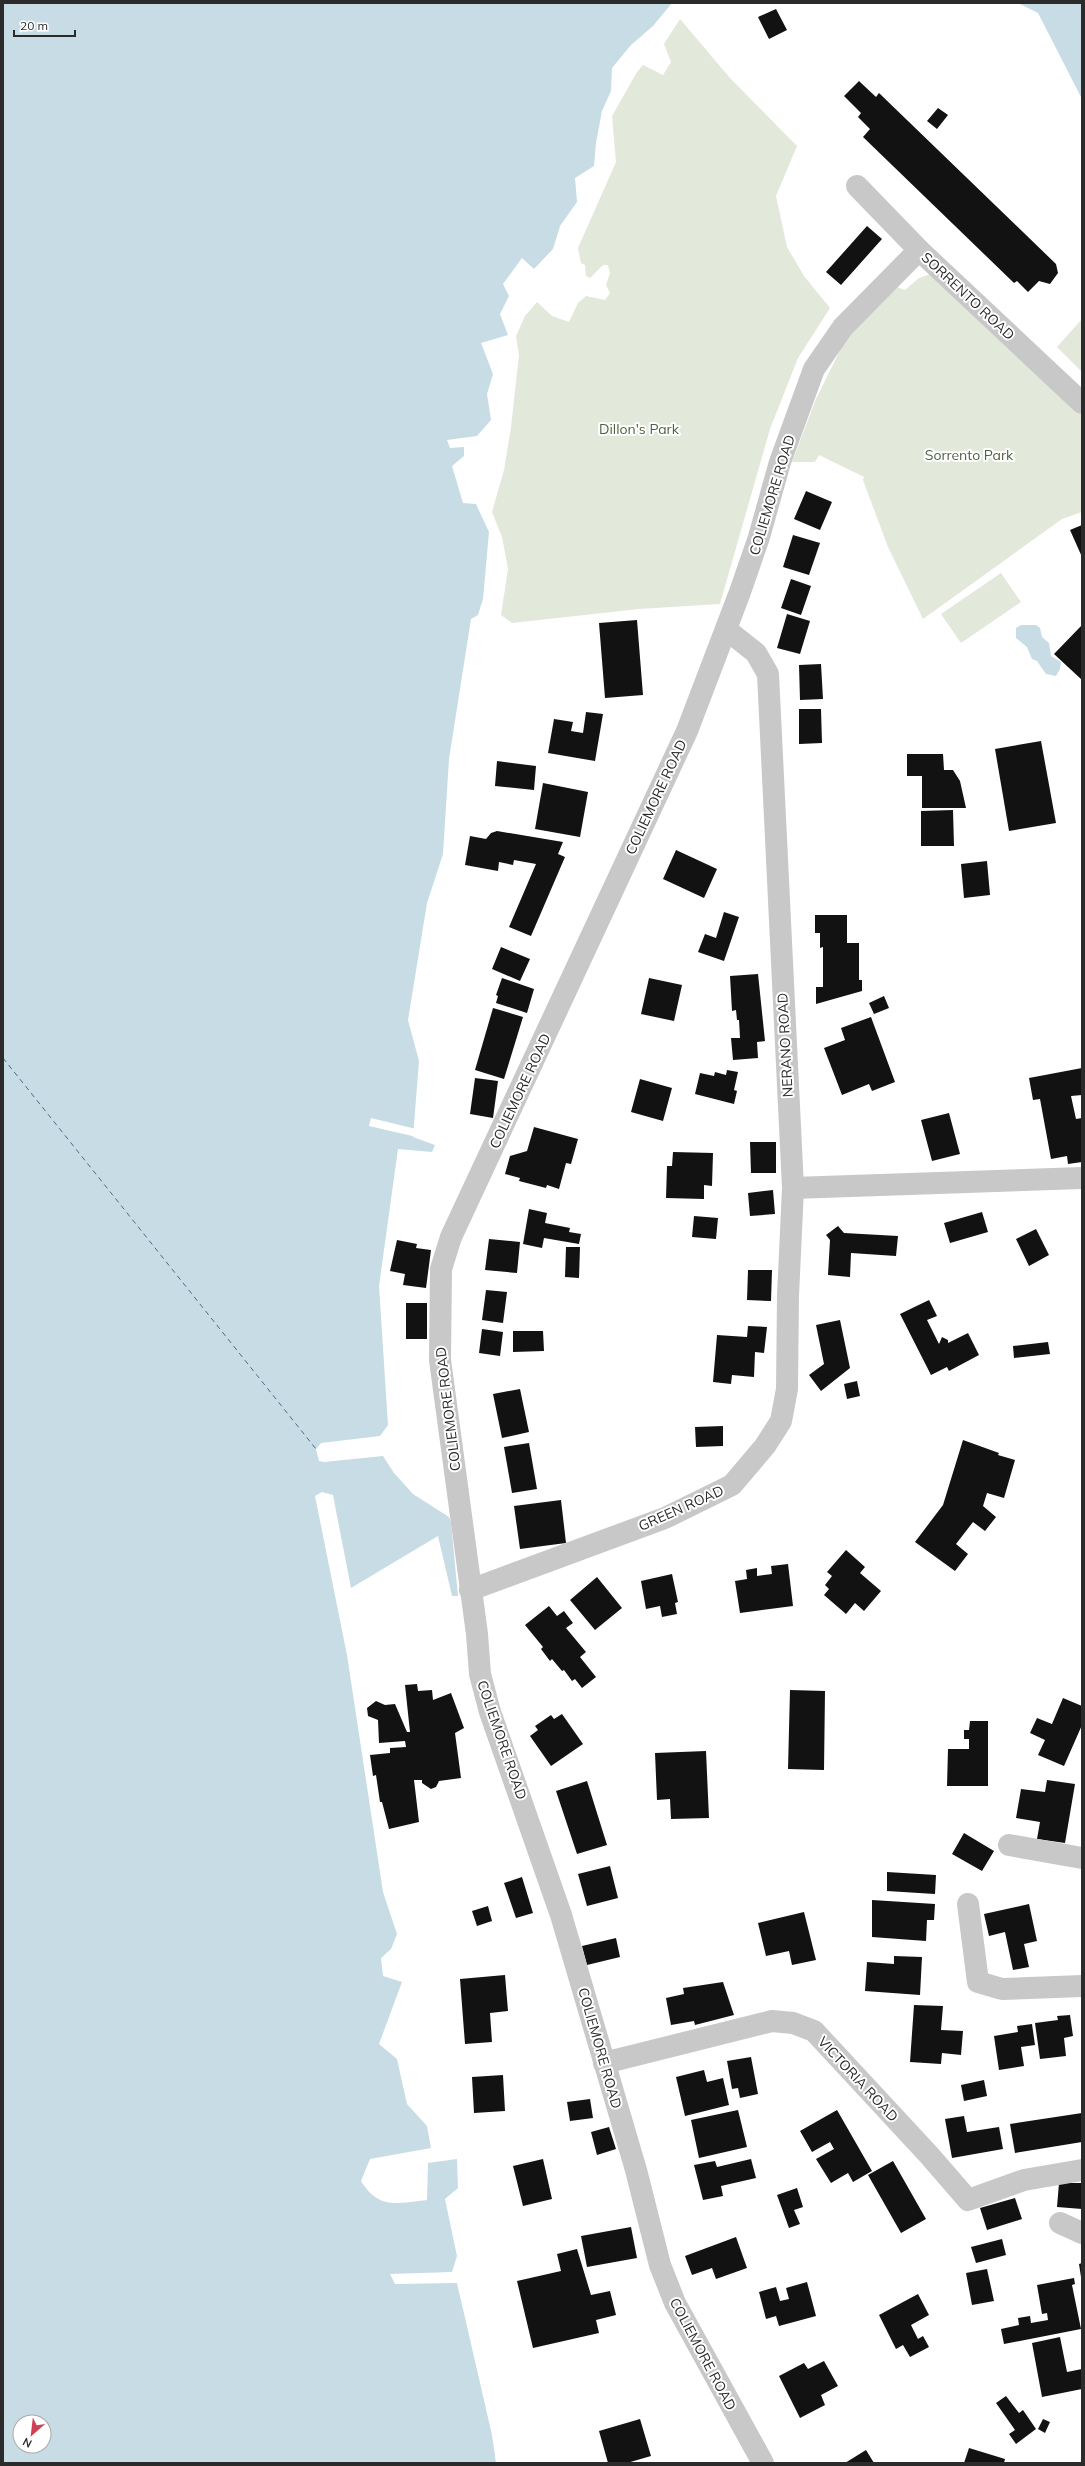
<svg xmlns="http://www.w3.org/2000/svg" width="1085" height="2466" font-family="Mulish,sans-serif">
  <style>
    .green { fill: #e2e8da }
    .water { fill: #c8dce6; fill-rule: evenodd }
    .pier { fill: #fff }
    .lines { fill: none; stroke-linecap: round; stroke-linejoin: round }
    .ferry { stroke: #446f83; stroke-width: 1; stroke-dasharray: 5 4; stroke-linecap: butt }
    .building { fill: #121212 }
    .minor { stroke: #c8c8c8; stroke-width: 22 }
    .tertiary { stroke: #c8c8c8; stroke-width: 22 }
    .labels { text-anchor: middle; stroke-width: 4; stroke-linejoin: round; paint-order: stroke }
    .street-label { font-size: 14px; fill: #2b2b2b; stroke: #fff }
    .park-label { font-size: 14px; fill: #51613f; stroke: #fff }
  </style>
  <rect width="100%" height="100%" fill="#fff"/>
  <path class="green" d="M680 19 730 78 797 146 776 196 787 247 804 276 830 308 798 358 770 429 720 604 639 609 512 623 501 615 508 569 502 537 492 512 504 470 511 427 519 355 516 336 525 316 537 302 552 316 569 322 578 303 586 296 605 300 610 293 606 285 610 273 608 265H603L590 278 586 276 585 265 581 263 578 248 616 162 612 116 637 72 643 65 663 75 671 62 664 44Z
    M934 273 1082 414V512L1062 519 923 619 888 547 863 480 864 477 819 455 815 462H792L816 399 850 330 894 286 905 290 919 278Z
    M1082 319V372L1057 347Z
    M1001 573 1021 602 961 643 941 614Z"/>
  <path class="water" d="M3 3H672L653 26 631 45 612 68 611 91 602 111 596 143 594 166 575 178 577 202 560 226 553 249 534 269 522 258 503 284 509 296 500 314 508 335 481 343 493 374 487 394 491 420 477 436 447 440 450 448 464 447V456L452 466 463 503 476 504 489 532 483 599 478 615 471 619 449 759 443 854 427 903 408 1020 419 1061 413 1137 435 1145 432 1152 398 1149 379 1286 388 1425 380 1436 321 1443 316 1449 319 1461 324 1462 383 1456 394 1473 413 1494 449 1517 451 1522 458 1596H452L438 1536 351 1588 333 1495 322 1492 315 1496 347 1655 383 1892 397 1934 391 1949 381 1958 383 1976 402 1982 379 2044 397 2059 407 2104 427 2126 431 2148 370 2159 361 2181C379 2210 397 2203 427 2200L428 2163 457 2159 458 2188 445 2199 457 2256 452 2272 390 2274 395 2284 457 2283 492 2435 496 2463H3ZM20 2422H44V2446H20Z
    M1018 3H1082V99L1038 13Z
    M1021 625H1036L1040 628 1042 637 1049 643 1051 656 1061 662 1060 669 1056 676 1046 674 1037 661 1032 659 1027 647 1016 638V628Z"/>
  <path class="pier" d="M371 1118 416 1129 415 1136 421 1138 369 1126Z"/>
  <g class="lines">
    <path class="ferry" d="M3 1058 316 1449"/>
  </g>
  <path class="building" d="M776 9 787 30 769 39 758 17Z
    M859 81 876 97 879 93 1056 264 1058 273 1050 284 1039 281 1028 292 1017 281 1014 283 863 137 870 129 858 117 861 113 844 96Z
    M938 108 948 115 937 129 927 121Z
    M867 226 882 239 841 285 826 272Z
    M806 491 832 502 820 530 794 519Z
    M1082 525V557L1070 530Z
    M793 535 820 543 809 575 783 567Z
    M791 579 811 586 801 615 781 608Z
    M787 614 810 621 800 654 777 648Z
    M637 620 643 695 605 698 599 623Z
    M1082 625V680L1054 654Z
    M821 664 823 699 800 700 799 665Z
    M799 709H821L822 743 799 744Z
    M586 712 603 714 595 761 548 753 554 719 573 722 571 731 583 733Z
    M1041 741 1056 823 1009 831 995 749Z
    M907 754H943L944 770H953L960 781 966 808H922V776H907Z
    M497 761 536 766 534 790 495 786Z
    M543 783 588 792 580 837 535 829Z
    M953 810 954 846H921V811Z
    M497 831 563 842 558 854 565 857 531 936 509 927 536 864 514 860 513 865 499 862 498 871 465 865 470 836 486 839 491 833Z
    M676 850 717 869 704 898 663 879Z
    M987 861 990 895 964 898 961 864Z
    M724 912 739 917 724 961 698 952 705 934 716 938Z
    M815 915H847V943H859V980H862V991L816 1004V987H823V947L820 948V933H815Z
    M501 947 530 959 520 981 492 969Z
    M758 974 765 1041 757 1042 758 1058 733 1060 731 1038H740L739 1020H737L736 1010 732 1011 730 976Z
    M502 978 534 989 527 1013 496 1003 498 996 496 995Z
    M649 978 682 985 674 1021 641 1014Z
    M884 996 889 1008 874 1014 869 1003Z
    M493 1008 523 1017 504 1079 475 1070Z
    M871 1017 895 1082 872 1091 869 1084 842 1095 824 1048 845 1040 841 1028Z
    M1082 1068V1095L1071 1096 1076 1119 1082 1118V1162L1068 1164 1067 1156 1051 1159 1040 1099 1033 1100 1029 1078Z
    M727 1070 738 1072 734 1090 737 1091 734 1104 695 1094 700 1073 714 1076 715 1072 726 1075Z
    M475 1078 498 1081 493 1118 470 1114Z
    M640 1079 672 1088 663 1121 631 1112Z
    M949 1113 960 1154 932 1161 921 1120Z
    M534 1127 578 1139 571 1164 566 1163 559 1189 547 1185 546 1188 519 1181 520 1178 505 1174 510 1156 527 1151Z
    M750 1142H776V1173H751Z
    M673 1152 713 1153 712 1186 704 1185V1199L666 1198 667 1166H672Z
    M773 1190 775 1214 750 1216 748 1193Z
    M529 1209 547 1213 545 1223 570 1228 569 1232 581 1234 579 1244 544 1238 542 1248 523 1244Z
    M982 1212 988 1232 950 1243 944 1223Z
    M694 1216 718 1218 716 1239 692 1237Z
    M838 1226 844 1233 898 1236 896 1256 851 1253 850 1277 828 1275 830 1240 826 1235Z
    M1036 1229 1049 1255 1029 1266 1016 1239Z
    M489 1239 520 1242 517 1273 485 1270Z
    M397 1240 417 1244 416 1248 431 1250 426 1288 403 1285 405 1274 390 1271Z
    M566 1247H580L579 1278 565 1277Z
    M748 1270H772L771 1301 747 1300Z
    M486 1290 507 1292 503 1323 482 1320Z
    M929 1300 937 1316 927 1320 939 1344 942 1337 948 1340V1343L968 1333 979 1355 949 1371 947 1367 931 1375 900 1314Z
    M406 1303H427V1339H406Z
    M840 1320 850 1368 821 1391 809 1375 824 1364 816 1325Z
    M748 1326 767 1327 764 1353 755 1352 754 1377 732 1375 731 1384 713 1382 717 1335 747 1337Z
    M482 1329 503 1332 500 1356 479 1353Z
    M513 1331H543L544 1351 513 1352Z
    M1048 1342 1050 1354 1014 1358 1013 1346Z
    M857 1381 860 1396 847 1399 844 1384Z
    M520 1389 529 1432 502 1438 493 1394Z
    M723 1426V1446L696 1447 695 1427Z
    M963 1440 999 1453 998 1455 1015 1460 1004 1498 987 1493 983 1506 996 1517 985 1531 973 1522 956 1544 968 1554 955 1571 915 1542 943 1505Z
    M529 1443 537 1489 512 1493 504 1447Z
    M561 1500 566 1543 520 1549 514 1506Z
    M846 1550 865 1567 860 1573 881 1591 864 1611 855 1603 846 1614 824 1595 829 1589 825 1585 832 1576 827 1572Z
    M788 1564 793 1606 740 1613 735 1581 747 1579 746 1570 757 1568V1576L772 1574 771 1566Z
    M672 1574 678 1602 675 1603 677 1614 662 1617 660 1606 646 1609 641 1581Z
    M597 1577 622 1608 595 1630 570 1600Z
    M549 1606 557 1616 564 1611 573 1623 566 1628 586 1652 580 1657 596 1677 582 1688 575 1679 572 1681 564 1670 562 1671 552 1659 550 1661 541 1649 543 1647 525 1625Z
    M417 1684 418 1691 432 1690 433 1700 451 1693 464 1728 455 1733 461 1778 439 1781 436 1787 431 1789 422 1783V1780H414L419 1822 389 1829 382 1802H380L376 1775 373 1776 370 1755 390 1753V1748L406 1747 405 1741 379 1743 378 1720 368 1716 367 1708 376 1701 385 1705 395 1704 407 1732H410L405 1685Z
    M790 1690 825 1691 824 1770 788 1769Z
    M1063 1698 1082 1706V1725L1064 1766 1038 1755 1045 1740 1030 1733 1037 1718 1052 1724Z
    M562 1714 583 1744 551 1766 530 1736 538 1730 535 1726 551 1715 554 1719Z
    M970 1721H988V1786H947L948 1749H969V1739H964V1730H969Z
    M706 1751 709 1818 671 1819 670 1799 657 1800 655 1753Z
    M1047 1780 1075 1784 1065 1843 1037 1839 1040 1822 1016 1818 1021 1789 1045 1792Z
    M587 1781 607 1845 577 1854 556 1791Z
    M964 1833 994 1851 982 1871 952 1854Z
    M610 1866 618 1898 587 1906 578 1874Z
    M887 1872 936 1875 935 1894 887 1891Z
    M522 1877 533 1913 516 1918 504 1883Z
    M872 1900 935 1904 934 1920H927L926 1941 872 1937Z
    M1029 1904 1037 1941 1024 1944 1029 1967 1013 1970 1005 1932 989 1936 984 1914Z
    M488 1906 492 1921 477 1926 472 1911Z
    M804 1912 816 1960 792 1965 789 1951 766 1956 758 1923Z
    M616 1938 620 1957 587 1965 582 1946Z
    M894 1956 922 1957 920 1995 865 1991 867 1962 894 1964Z
    M505 1975 508 2011 490 2013 492 2042 465 2044 460 1979Z
    M723 1982 734 2015 695 2025 694 2021 671 2025 666 1998 684 1994 683 1988Z
    M914 2005 943 2006 941 2030 963 2031 961 2055 942 2053 941 2064 910 2062Z
    M1070 2015 1073 2036 1064 2038 1066 2056 1040 2059 1035 2023 1058 2020 1057 2016Z
    M1032 2024 1035 2045 1021 2047 1024 2066 999 2070 994 2036 1018 2032 1017 2026Z
    M751 2057 758 2094 740 2098 738 2088 732 2089 727 2061Z
    M704 2070 707 2082 723 2078 729 2105 685 2116 676 2077Z
    M503 2075 505 2111 474 2113 472 2077Z
    M984 2080 987 2096 964 2101 961 2085Z
    M590 2099 593 2118 570 2121 567 2102Z
    M738 2110 747 2147 699 2158 691 2120Z
    M837 2110 872 2171 853 2182 848 2173 831 2183 816 2159 834 2149 830 2142 812 2152 800 2131Z
    M1082 2113V2142L1015 2153 1010 2124Z
    M964 2116 967 2132 999 2127 1003 2149 952 2158 945 2119Z
    M609 2127 616 2149 597 2155 591 2132Z
    M543 2159 552 2199 523 2206 513 2166Z
    M751 2159 756 2178 721 2186 723 2196 703 2200 694 2165 715 2161 717 2167Z
    M893 2161 926 2219 901 2233 868 2175Z
    M1059 2183H1082V2209L1057 2207Z
    M797 2188 803 2207 794 2210 800 2224 789 2228 777 2195Z
    M1015 2198 1022 2219 987 2230 980 2208Z
    M631 2227 637 2258 587 2267 581 2236Z
    M736 2237 747 2268 716 2279 712 2268 692 2275 685 2256Z
    M1002 2239 1006 2255 976 2263 971 2247Z
    M577 2249 591 2295 610 2291 616 2315 596 2320 599 2333 533 2348 517 2281 561 2271 557 2254Z
    M1082 2263V2277H1081L1079 2264Z
    M987 2269 994 2301 972 2305 966 2273Z
    M1074 2278 1075 2284 1072 2285 1081 2329 1004 2344 1001 2329 1019 2325 1018 2318 1030 2316 1031 2323 1048 2320 1047 2313 1042 2314 1037 2285Z
    M807 2282 816 2316 779 2326 776 2316 766 2319 759 2292 776 2287 780 2301 789 2299 786 2288Z
    M918 2294 929 2315 911 2325 918 2339 923 2336 929 2347 910 2357 903 2345 896 2349 879 2315Z
    M1060 2337 1067 2372 1082 2369V2389L1042 2397 1032 2343Z
    M824 2361 838 2386 821 2395 825 2405 800 2418 779 2376 804 2363 808 2369Z
    M1006 2396 1019 2413 1023 2410 1036 2429 1016 2444 1009 2434 1015 2430 996 2403Z
    M640 2419 651 2456 627 2463H608L599 2431Z
    M1043 2419 1050 2422 1045 2433 1038 2429Z
    M969 2448 1005 2459 1004 2463H964Z
    M866 2450 874 2463H845Z"/>
  <g class="lines">
    <path class="minor" d="M857 186 919 250
      M727 630 756 653 768 674 793 1188 1082 1178
      M470 1590 665 1518 732 1485 765 1446 781 1421 787 1389 788 1296 793 1188
      M1009 1845 1082 1858
      M968 1904 978 1982 1002 1989 1082 1986
      M604 2063 772 2021 793 2023 814 2031 929 2155 968 2200 1024 2180 1082 2170
      M1060 2223 1082 2233"/>
    <path class="tertiary" d="M763 2463 675 2303 660 2265 636 2170 561 1915 490 1712 480 1674 477 1634 440 1360 441 1269 451 1237 687 731 740 592 759 537 780 462 814 369 843 327 919 250 1082 403"/>
  </g>
  <g class="labels">
    <g class="street-label">
      <text transform="translate(968 296) rotate(43)" y="5">SORRENTO ROAD</text>
      <text transform="translate(772 495) rotate(-73)" y="5">COLIEMORE ROAD</text>
      <text transform="translate(656 797) rotate(-65)" y="5">COLIEMORE ROAD</text>
      <text transform="translate(785 1045) rotate(-93)" y="5">NERANO ROAD</text>
      <text transform="translate(520 1091) rotate(-65)" y="5">COLIEMORE ROAD</text>
      <text transform="translate(448 1409) rotate(-97)" y="5">COLIEMORE ROAD</text>
      <text transform="translate(681 1508) rotate(-24)" y="5">GREEN ROAD</text>
      <text transform="translate(502 1740) rotate(71)" y="5">COLIEMORE ROAD</text>
      <text transform="translate(600 2048) rotate(74)" y="5">COLIEMORE ROAD</text>
      <text transform="translate(858 2079) rotate(47)" y="5">VICTORIA ROAD</text>
      <text transform="translate(703 2354) rotate(62)" y="5">COLIEMORE ROAD</text>
    </g>
    <g class="park-label">
      <text x="639" y="434">Dillon's Park</text>
      <text x="969" y="460">Sorrento Park</text>
    </g>
  </g>
  <rect width="1085" height="2466" fill="none" stroke="#2b2b2b" stroke-width="8"/>
  <g transform="translate(32 2434) rotate(208)"><circle r="19" fill="#ffffff" stroke="#aaaaaa"/>
  <path d="M0-3L7 15L0 10L-7 15Z" fill="#cf4055"/>
  <text y="-6" font-size="11" font-weight="bold" text-anchor="middle" fill="#2b2b2b">N</text>
  </g>
  <path d="M14 30v6h61v-6" fill="none" stroke="#2b2b2b" stroke-width="2"/>
  <text x="20" y="30" font-size="12" fill="#2b2b2b" stroke="#ffffff" stroke-width="3" paint-order="stroke">20 m</text>
</svg>
